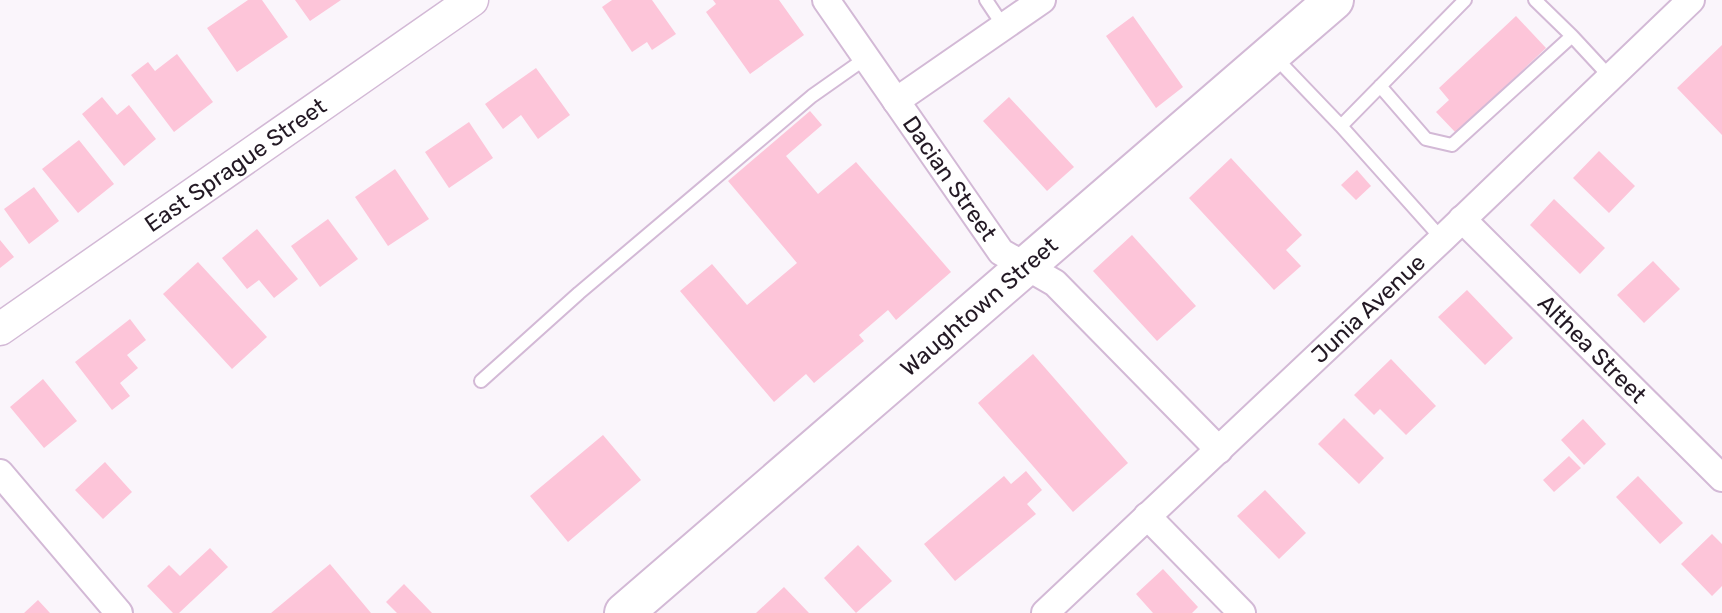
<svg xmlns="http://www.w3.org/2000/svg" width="1722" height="613" font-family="Rubik,sans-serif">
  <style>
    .building { fill: #fdc5d9 }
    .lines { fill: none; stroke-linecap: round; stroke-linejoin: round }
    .service-casing { stroke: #d3b9d6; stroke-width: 16 }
    .minor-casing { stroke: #d3b9d6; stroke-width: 30 }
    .tertiary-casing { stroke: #d3b9d6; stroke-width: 35 }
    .primary-casing { stroke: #d3b9d6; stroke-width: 42 }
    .service { stroke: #fff; stroke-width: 12 }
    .minor { stroke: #fff; stroke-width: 26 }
    .tertiary { stroke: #fff; stroke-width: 32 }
    .primary { stroke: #fff; stroke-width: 38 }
    .labels { text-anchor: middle; stroke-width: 5; stroke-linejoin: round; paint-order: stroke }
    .street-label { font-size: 23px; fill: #231924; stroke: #fff }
  </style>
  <rect width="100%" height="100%" fill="#faf5fb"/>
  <path class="building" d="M248 0H262L288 37 237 72 207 28Z
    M295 0H341L310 21Z
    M612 0H652L676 34 652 50 647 42 632 52 602 7Z
    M713 0H779L804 35 750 74 706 12 716 4Z
    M1133 16 1183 87 1156 108 1106 36Z
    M1516 16 1546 48 1456 133 1436 112 1449 100 1439 88Z
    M1722 45V135L1677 88Z
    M177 54 213 102 174 132 131 75 148 62 155 71Z
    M536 68 570 115 538 139 521 115 503 129 485 104Z
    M102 97 117 115 129 105 156 139 124 166 82 114Z
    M1009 97 1074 167 1047 191 983 121Z
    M810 111 822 125 786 156 818 194 856 162 951 272 896 320 888 310 859 335 864 341 814 383 806 374 774 402 680 291 712 264 747 305 797 263 728 181Z
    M469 122 493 158 449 188 425 152Z
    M79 140 114 184 78 213 42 169Z
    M1599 151 1635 186 1609 213 1573 178Z
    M1231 158 1302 235 1286 250 1301 266 1274 290 1189 198Z
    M395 169 429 219 388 246 355 197Z
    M1357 170 1371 186 1356 200 1341 185Z
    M34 187 59 221 29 244 4 209Z
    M1554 199 1605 248 1580 274 1530 225Z
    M328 219 358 259 320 287 291 246Z
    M257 229 298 279 274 298 259 280 247 289 222 258Z
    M1132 235 1196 306 1157 341 1093 271Z
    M0 240 14 257 0 268Z
    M1653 261 1680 289 1644 323 1617 295Z
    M198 262 267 337 232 369 163 294Z
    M1467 290 1513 338 1485 365 1438 317Z
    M130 319 146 340 127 355 138 368 120 383 130 396 112 410 75 362Z
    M1033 354 1128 463 1073 512 978 403Z
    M1391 359 1436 406 1406 435 1380 409 1374 415 1354 395Z
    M43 379 77 421 44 448 10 407Z
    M1344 418 1384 458 1359 484 1318 444Z
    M1583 419 1606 444 1584 465 1561 440Z
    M603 435 641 480 568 542 530 496Z
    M1569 456 1581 468 1554 492 1543 480Z
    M105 462 132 492 103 519 75 490Z
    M1026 471 1042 490 1027 504 1036 514 955 581 924 544 1004 476 1011 484Z
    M1638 476 1683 523 1660 544 1616 497Z
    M1265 490 1306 533 1279 559 1237 516Z
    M1712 534 1722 544V586L1712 596 1681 564Z
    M858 545 892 581 856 613 824 578Z
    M210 548 228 567 179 613H173L147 586 169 565 180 576Z
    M330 564 371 613H271Z
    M1163 569 1198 607 1192 613H1153L1136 594Z
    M404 584 432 613H397L386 602Z
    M784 587 809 613H756Z
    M38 600 50 613H24Z"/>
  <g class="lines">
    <defs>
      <path id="service" d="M986 0 1004 27
        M1535 0 1572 36
        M1273 55 1341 126
        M1380 86 1426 139 1452 145 1572 36 1610 77
        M1442 239 1341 126 1465 0
        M481 381 579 293 812 96 866 58"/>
      <g id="minor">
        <path id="s1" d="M826 0 1001 252 1055 283 1219 450"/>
        <path d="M896 101 1042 0"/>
        <path id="s2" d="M1462 219 1722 478"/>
        <path d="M0 473 119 613"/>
        <path d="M1147 516 1242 613"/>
        <path id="s3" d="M1045 613 1442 239 1691 0"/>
      </g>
      <g id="tertiary">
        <path id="s4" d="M0 329 472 0"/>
      </g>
      <g id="primary">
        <path id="s5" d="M624 613 1334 0"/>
      </g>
    </defs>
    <use href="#service" class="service-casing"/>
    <use href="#minor" class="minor-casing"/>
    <use href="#tertiary" class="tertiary-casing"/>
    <use href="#primary" class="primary-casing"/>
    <use href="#service" class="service"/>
    <use href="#minor" class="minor"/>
    <use href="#tertiary" class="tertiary"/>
    <use href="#primary" class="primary"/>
  </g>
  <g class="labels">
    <g class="street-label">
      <text dy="8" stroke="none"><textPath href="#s4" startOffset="287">East Sprague Street</textPath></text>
      <text dy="8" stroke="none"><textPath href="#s1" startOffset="217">Dacian Street</textPath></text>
      <text dy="8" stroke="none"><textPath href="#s5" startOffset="469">Waughtown Street</textPath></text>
      <text dy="8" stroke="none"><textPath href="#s3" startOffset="444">Junia Avenue</textPath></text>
      <text dy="8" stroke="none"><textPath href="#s2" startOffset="184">Althea Street</textPath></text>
    </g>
  </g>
</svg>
